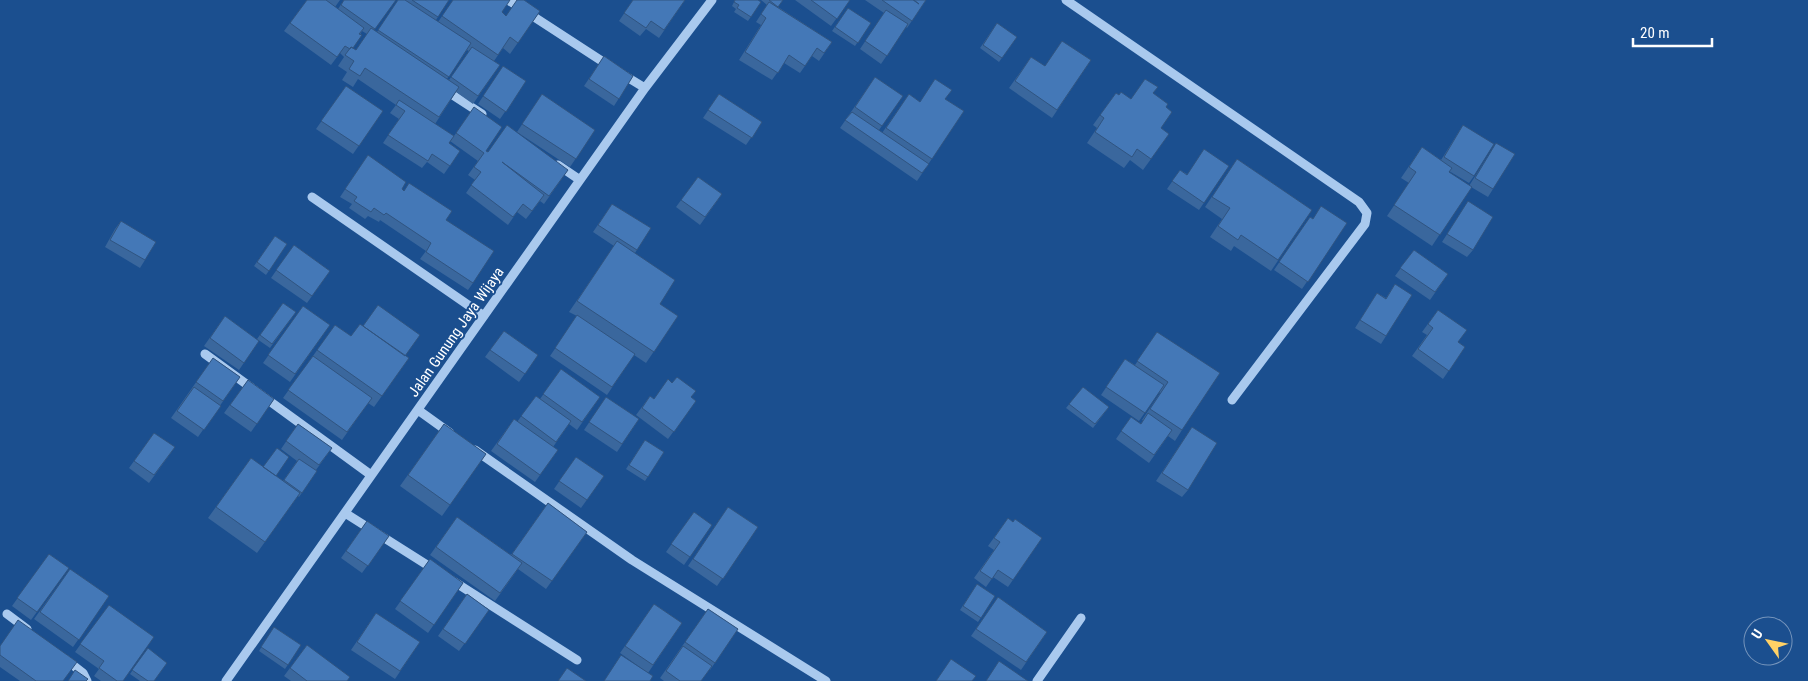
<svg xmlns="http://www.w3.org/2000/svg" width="1808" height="681" font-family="'Roboto Condensed',sans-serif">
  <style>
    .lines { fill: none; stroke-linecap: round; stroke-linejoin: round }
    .minor { stroke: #a9c9ee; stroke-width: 9 }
    .wall { fill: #3a679d; fill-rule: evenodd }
    .building { fill: #4478b7; stroke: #305480 }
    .labels { text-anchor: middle; stroke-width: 4; stroke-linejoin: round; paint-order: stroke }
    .street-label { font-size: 15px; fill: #fff; stroke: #1b4f8f }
  </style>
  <rect width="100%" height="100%" fill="#1b4f8f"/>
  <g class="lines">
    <path class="minor" d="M508 0 611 67
      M1066 0 1359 202 1367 213 1365 224 1232 400
      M622 74 645 88
      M445 90 482 114
      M558 165 580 180
      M312 197 484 316
      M205 354 371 475
      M418 410 450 433
      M475 450 632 560 826 681
      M345 513 435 570
      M453 581 577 660
      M7 614 27 629
      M65 659 83 673 87 681
      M226 681 645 88 712 0
      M1037 681 1081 618"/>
  </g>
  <path class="wall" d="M307 0H340L335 7 338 9 344 0H396L374 30 377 32 398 0H449L436 20 438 22 453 0 502 12 506 16 540 11 510 54 503 48 494 61 500 65 473 104 456 92 435 124 454 136 474 107 486 151 488 152 568 170 544 204 540 201 526 219 517 212 508 225 466 193 475 180 468 175 478 161 450 141 449 143 460 151 444 174 427 162 422 168 383 143 399 119 390 113 396 105 358 79 353 87 342 80 347 72 338 66 344 57 340 53 331 65 284 31ZM362 31 367 34 356 50 353 48ZM467 50 469 51 449 80 447 79Z
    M633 0H685L659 38 646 29 640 36 619 21Z
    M735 0 761 2 748 21 734 12 736 9 732 6Z
    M761 0H783L778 7 832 42 819 61 812 56 800 73 784 63 772 80 739 60 761 25 756 22 767 5Z
    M795 0H850L831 26Z
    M865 0H926L907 28 906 27 881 64 860 49 884 13Z
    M848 8 871 23 855 46 832 31Z
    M997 23 1017 37 999 62 980 48Z
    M604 56 633 76 614 106 584 86Z
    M1031 57 1044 66 1091 60 1052 118 1009 88Z
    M503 66 526 81 500 119 478 104Z
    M875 77 903 96 879 130 882 133 909 94 920 102 945 99 964 111 917 181 840 128Z
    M346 86 383 111 353 154 316 129Z
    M1116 93 1119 95 1131 99 1153 93 1166 107 1161 128 1169 134 1143 170 1130 160 1124 168 1087 143 1097 128 1093 125Z
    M542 94 595 130 570 167 517 132Z
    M719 94 762 122 746 145 703 118Z
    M1463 125 1474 176 1469 183 1449 171V172L1469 186 1496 143 1493 189 1488 197 1471 187 1432 246 1387 216 1409 183 1401 178 1422 147 1441 160Z
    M368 155 402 189 446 220 473 283 468 290 420 259 426 251 380 220 379 222 368 216 365 219 349 208 352 204 340 197Z
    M1237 159 1312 210 1271 271 1234 246 1231 251 1210 237 1222 219 1205 207Z
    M1229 166 1199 210 1167 189 1180 170 1187 174Z
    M698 177 722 194 700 225 676 207Z
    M1468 201 1473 250 1467 257 1442 242Z
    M612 204 651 228 635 253 660 304 678 316 646 363 634 355 607 395 550 356 577 316 569 312 614 246 593 232Z
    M1310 217 1312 218 1347 223 1302 289 1274 270Z
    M121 221 145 260 140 268 105 247 115 229Z
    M275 236 287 244 266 275 254 266Z
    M294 245 330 271 307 303 271 278Z
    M1414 250 1448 274 1430 300 1395 276Z
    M1395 284 1386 336 1381 344 1355 328 1377 293 1386 298Z
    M283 303 296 312 270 348 257 339Z
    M303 306 330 325 290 382 263 363Z
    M1438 310 1458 342 1465 347 1443 379 1412 356 1427 335 1422 332Z
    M225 316 259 341 239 370 204 346Z
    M335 325 351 336 405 356 409 358 374 407 368 403 342 440 283 398Z
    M504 331 538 355 519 382 485 357Z
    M1157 332 1182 430 1175 441 1168 436 1149 463 1116 439 1131 417 1141 424 1143 420H1142L1160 393 1159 392 1139 421 1101 395 1125 359 1135 365Z
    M213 358 240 377 198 437 171 418Z
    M561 369 600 397 577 430 569 424 553 447 558 450 535 482 491 451 514 419 517 422 536 396 540 399Z
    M248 380 274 399 251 432 224 413Z
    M1083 387 1109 407 1093 428 1066 408Z
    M650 396 654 399 691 397 696 401 668 439 636 415Z
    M606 397 639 419 617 452 584 430Z
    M298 424 332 448 316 470 317 471 299 497 298 496 257 553 208 518 251 458 283 481 297 461 281 449Z
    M444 424 486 454 442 516 400 486Z
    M1192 427 1188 490 1182 497 1156 481Z
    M154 433 175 447 149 483 129 468Z
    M645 440 664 452 645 481 626 469Z
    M576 457 604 476 581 508 554 489Z
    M548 503 587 532 546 589 518 569 495 601 430 555 457 517 511 555Z
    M728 507 758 527 717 586 688 566Z
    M694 512 712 525 684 565 666 552Z
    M1008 518 1013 522 1042 538 1008 587 993 577 986 587 974 578 994 550 988 546Z
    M367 521 389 536 362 573 341 558Z
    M49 554 69 568 31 620 12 606Z
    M430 559 463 583 428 633 395 609Z
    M70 569 109 596 73 647 34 619Z
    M977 584 995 596 978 622 960 610Z
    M467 594 489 610 459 651 438 636Z
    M998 597 1047 632 1021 670 971 636Z
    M654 604 682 623 648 673 620 653Z
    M109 605 123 681H101L94 676 99 669 75 652Z
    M708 609 738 629 710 670H709L701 681H664L660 678Z
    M376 613 420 642 395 679 351 650Z
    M274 627 301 645 285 669 259 651Z
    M307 645 348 681H291L284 676Z
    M0 646 63 681H20L0 667Z
    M148 648 154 681H140L130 674Z"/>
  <path class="building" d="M307 0H326L364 28 359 34 362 35 353 48 351 47 350 49 345 46 337 57 290 23Z
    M344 0H396L375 29 341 5Z
    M398 0H405L471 43 449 77 378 30Z
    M412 0H449L438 17Z
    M453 0H510L502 12 506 16 517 0H524L540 11 518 43 510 37 498 55 442 16Z
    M633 0H685L664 30 651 21 646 28 624 13Z
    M735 0H758L761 2 751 17 737 8 739 5 734 2Z
    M769 0H783L778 7Z
    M811 0H850L837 19Z
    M882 0H913L919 4 914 0H926L912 21Z
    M769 2 832 42 824 53 817 48 805 66 789 55 778 73 745 52 766 18 761 14Z
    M848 8 871 23 858 43 835 27Z
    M886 10 908 24 887 56 865 41Z
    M997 23 1017 37 1002 58 983 45Z
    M371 28 459 87 439 117 365 68 360 76 349 69 354 61 345 55 351 47 356 50Z
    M1062 41 1091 60 1057 110 1015 81 1031 57 1045 66Z
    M472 47 500 65 478 96 451 77Z
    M604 56 633 76 619 99 589 79Z
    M503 66 526 81 506 112 483 96Z
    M875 77 903 96 882 126 855 107Z
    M935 79 952 90 945 99 964 111 932 159 886 128 909 94 920 102Z
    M1145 79 1158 87 1153 93 1168 104 1166 107 1172 112 1161 128 1169 134 1151 159 1137 149 1132 157 1095 132 1104 118 1100 115 1116 93 1119 95 1121 92 1131 99Z
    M346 86 383 111 359 146 321 121Z
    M542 94 595 130 576 159 522 124Z
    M719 94 762 122 752 138 708 110Z
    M399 100 454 136 449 143 460 151 450 166 432 154 428 161 388 135 405 111 396 105Z
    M474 107 502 127 486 151 488 152 507 125 568 170 549 196 502 162 544 195 532 211 523 204 513 217 471 185 481 172 474 167 484 153 456 133Z
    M852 112 929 164 922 173 845 120Z
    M1463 125 1494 144 1474 176 1444 157Z
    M1496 143 1515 154 1493 189 1475 178Z
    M1422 147 1452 168 1449 172 1472 187 1440 235 1394 205 1416 172 1409 167Z
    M1204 149 1229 166 1204 203 1172 181 1180 170 1187 175Z
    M368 155 406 182 402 189 404 191 409 183 452 211 446 220 494 251 473 283 426 252 431 243 386 213 384 215 374 208 371 212 354 201 357 197 345 189Z
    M1237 159 1312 210 1278 260 1241 235 1238 240 1218 226 1230 208 1212 197Z
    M698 177 722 194 705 217 681 200Z
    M1468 201 1493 217 1473 250 1447 234Z
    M612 204 651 228 637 250 598 225Z
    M1321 206 1347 223 1308 282 1279 262 1310 217 1313 219Z
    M121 221 156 242 145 260 110 240Z
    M275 236 287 244 269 271 257 262Z
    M617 241 675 280 660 304 678 316 654 352 577 301Z
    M294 245 330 271 312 296 276 270Z
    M1414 250 1448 274 1435 292 1400 268Z
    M1395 284 1412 295 1386 336 1360 320 1377 293 1386 299Z
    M283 303 296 312 272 344 260 335Z
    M378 305 420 335 405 356 363 326Z
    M303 306 330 325 295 374 268 355Z
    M1438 310 1467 330 1458 342 1465 347 1449 371 1418 349 1433 328 1428 324Z
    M577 315 635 354 612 387 555 348Z
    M225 316 259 341 244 363 210 338Z
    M360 324 409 358 382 396 317 350 335 325 351 336Z
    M504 331 538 355 525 374 490 350Z
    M1157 332 1220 373 1182 430 1150 409 1168 382 1137 361Z
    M313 356 372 398 347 432 288 390Z
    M213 358 240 377 223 401 196 382Z
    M1125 359 1164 385 1145 413 1106 387Z
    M561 369 600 397 582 422 543 394Z
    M677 377 696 391 691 397 696 401 674 432 642 408 650 396 654 399 668 379 672 383Z
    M248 380 274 399 257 424 230 405Z
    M194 387 221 406 204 430 177 411Z
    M1083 387 1109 407 1095 424 1069 404Z
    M536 396 571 421 556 442 521 416Z
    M606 397 639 419 622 444 589 422Z
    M1148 413 1172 430 1154 455 1121 431 1131 417 1141 424Z
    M514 419 558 450 540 475 497 444Z
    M298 424 332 448 319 465 286 441Z
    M444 424 486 454 450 505 408 475Z
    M1192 427 1217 443 1188 490 1162 473Z
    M154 433 175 447 154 475 134 461Z
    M645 440 664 452 648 477 629 465Z
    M277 448 289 457 276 476 263 467Z
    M576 457 604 476 587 500 559 481Z
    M251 458 300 493 265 542 216 507Z
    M299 459 317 471 302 493 284 480Z
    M548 503 587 532 552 581 512 554Z
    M728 507 758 527 723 579 693 559Z
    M694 512 712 525 690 557 671 544Z
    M457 517 522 563 500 593 436 547Z
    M1008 518 1013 522 1015 519 1042 538 1013 580 998 570 992 579 980 571 1000 542 994 538Z
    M367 521 389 536 368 566 346 551Z
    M49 554 69 568 37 612 17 598Z
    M430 559 463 583 434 625 400 601Z
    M70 569 109 596 79 640 40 612Z
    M977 584 995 596 981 618 963 606Z
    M467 594 489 610 465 644 443 629Z
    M998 597 1047 632 1026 662 976 629Z
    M654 604 682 623 653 665 625 646Z
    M109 605 154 637 123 681H117L99 668 104 661 80 644Z
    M708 609 738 629 715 663 685 642Z
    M376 613 420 642 400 671 357 642Z
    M18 620 77 662 63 681H36L0 655V646Z
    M274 627 301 645 288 665 261 647Z
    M307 645 350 677 347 681H307L290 668Z
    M683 646 712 666 701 681H680L666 671Z
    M148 648 167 663 154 681H148L132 670Z
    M621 655 653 676 650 681H604Z
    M951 659 976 676 972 681H936Z
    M999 661 1028 681H986Z
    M567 668 586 681H558Z
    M75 670 88 679 86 681H68Z"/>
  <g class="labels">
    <g class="street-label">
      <text transform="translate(456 332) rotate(-55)" y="5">Jalan Gunung Jaya Wijaya</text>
    </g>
  </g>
  <g transform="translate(1768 641) rotate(303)"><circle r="24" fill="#1b4f8f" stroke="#7695bc"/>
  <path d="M0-4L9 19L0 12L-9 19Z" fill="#ffd166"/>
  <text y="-8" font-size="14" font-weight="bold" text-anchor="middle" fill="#ffffff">U</text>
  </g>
  <path d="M1633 38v8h79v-8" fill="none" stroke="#ffffff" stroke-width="2.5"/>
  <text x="1640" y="38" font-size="15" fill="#ffffff" stroke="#1b4f8f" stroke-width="4" paint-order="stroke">20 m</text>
</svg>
